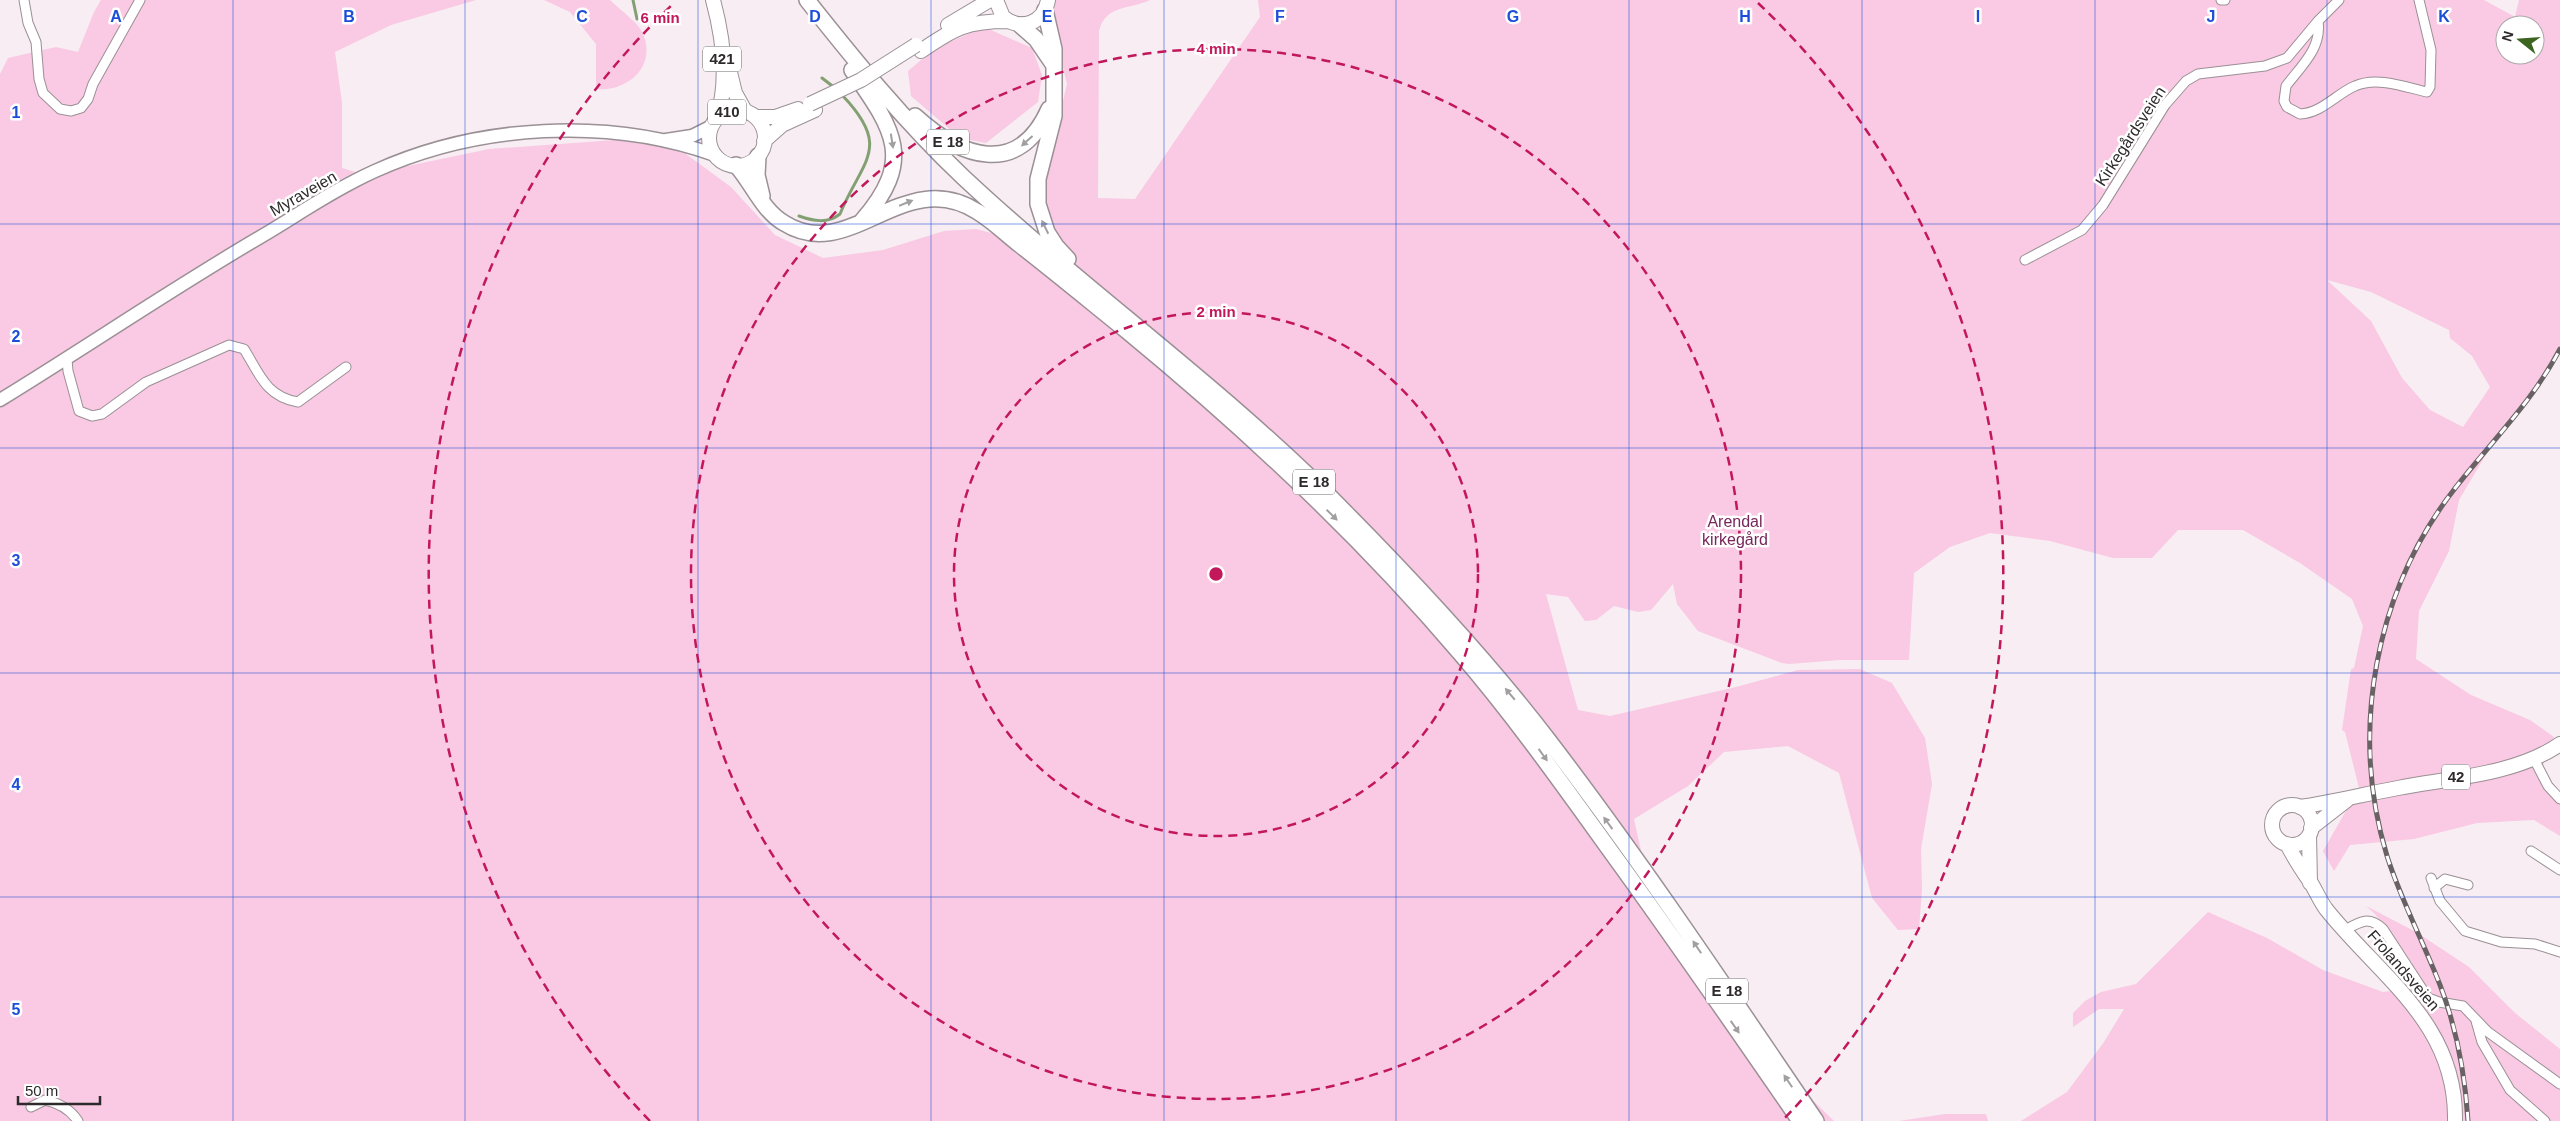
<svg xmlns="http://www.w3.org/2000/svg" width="2560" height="1121" font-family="Helvetica,sans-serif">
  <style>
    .green { fill: #fac9e3; fill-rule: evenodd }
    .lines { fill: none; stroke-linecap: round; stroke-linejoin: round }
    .stream { stroke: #83a073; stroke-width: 3 }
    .minor-casing { stroke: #9a9095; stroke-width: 11 }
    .secondary-casing { stroke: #9a9095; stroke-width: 15 }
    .primary-casing { stroke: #9a9095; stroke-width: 16 }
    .trunk-casing { stroke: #9a9095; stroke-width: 18 }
    .minor { stroke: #fff; stroke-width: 9 }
    .secondary { stroke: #fff; stroke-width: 12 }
    .primary { stroke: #fff; stroke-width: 14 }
    .trunk { stroke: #fff; stroke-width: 15 }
    .rail-casing { stroke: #686265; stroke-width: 5 }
    .rail { stroke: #fff; stroke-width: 3; stroke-dasharray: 9; stroke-linecap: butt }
    .primary-bridge-casing { stroke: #9a9095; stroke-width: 16; stroke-linecap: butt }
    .primary-bridge { stroke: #fff; stroke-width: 14 }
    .oneway { fill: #a19fa0 }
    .grid { fill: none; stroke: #1d4ed8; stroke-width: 1; stroke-opacity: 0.55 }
    .ring { fill: none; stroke: #c2185b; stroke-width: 2.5; stroke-dasharray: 9 6 }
    .labels { text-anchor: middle; stroke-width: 5; stroke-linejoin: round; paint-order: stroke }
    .shield { fill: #fff; stroke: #6d6a6b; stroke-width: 1 }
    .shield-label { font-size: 15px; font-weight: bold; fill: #2e2a2c }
    .street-label { font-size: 16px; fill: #2e2a2c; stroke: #fff }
    .park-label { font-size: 16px; fill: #78265a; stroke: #fff }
    .grid-label { font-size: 16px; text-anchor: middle; font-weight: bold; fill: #1d4ed8; stroke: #fff; stroke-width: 5; stroke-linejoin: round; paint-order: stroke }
    .centre { fill: #c2185b; stroke: #fff; stroke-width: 2.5 }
    .ring-label { font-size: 15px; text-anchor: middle; font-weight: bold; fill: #c2185b; stroke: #fff; stroke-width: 5; stroke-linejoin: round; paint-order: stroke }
  </style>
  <rect width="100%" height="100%" fill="#f7edf2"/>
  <path class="green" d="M101 0H476L391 25 335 52 342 103V168L365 175 489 149 615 140 679 149 731 187 775 235 823 258 883 250 944 231 976 229 1037 245 1043 186 1067 84 1054 31 1052 0H1150C1129 10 1106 4 1099 31L1098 198 1135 199 1260 17 1258 0H2484L2515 17 2519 0H2560V345L2530 396 2491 446 2459 500 2449 551 2419 611 2416 659 2471 695 2530 720 2554 737 2538 778 2560 792V836L2534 820 2477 823 2414 839 2350 845 2334 871 2323 851 2359 788 2345 732 2342 730 2351 669 2354 668 2363 626 2352 599 2300 563 2243 530H2178L2152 558H2113L2050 541 1990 533 1950 547 1914 573 1909 660H1840L1789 664 1782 663 1698 631 1677 604 1673 584 1651 610 1638 612 1614 606 1596 620 1585 621 1568 597 1546 594 1578 710 1610 716 1736 687 1798 670 1860 669 1892 683 1925 738 1932 784 1921 849 1922 889 1919 929 1898 930 1872 898 1839 773 1788 746 1724 752 1688 786 1634 819 1646 873 1794 1082 1834 1121H0V74L8 58 56 47 78 52 94 12ZM2505 25H2535V55H2505ZM2327 280 2371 292 2449 330 2450 338 2472 356 2490 387 2463 427 2430 410 2402 378 2371 321Z
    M544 0H610C618 8 636 21 641 30 659 63 630 92 596 89V44L570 12Z
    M984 27 1032 48 1042 75 1038 102 986 143 960 138 911 96 908 71 934 49Z
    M2366 906 2416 932 2469 967 2515 1013 2560 1049V1121H2021L2067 1092 2104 1042 2124 1009H2099L2073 1027V1013L2085 1001 2101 992 2136 984 2208 912 2267 938 2323 970 2383 992 2408 989 2412 963 2375 914Z
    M1945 1114H1986L1988 1121H1899Z"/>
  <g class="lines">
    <path class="stream" d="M633 0 637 19
      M822 78 835 88
      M799 216C813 221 828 224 840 214 862 160 893 148 842 95"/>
    <defs>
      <path id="minor" d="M24 0 28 23 36 42 39 79 43 93 60 109 71 111 81 108 88 99 93 84 140 0
        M2221 0H2225
        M2318 21C2322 48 2302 65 2286 86L2284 101 2287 107 2300 114C2322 113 2336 94 2355 86 2377 76 2405 87 2427 92L2430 87 2431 50 2419 0
        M2025 260 2082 230 2103 205 2165 105 2186 81 2198 74 2265 66 2287 58 2318 21 2339 0
        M67 359 68 371 79 411 92 416 102 414 146 382 229 345 244 349C259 373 266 397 298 402L346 367
        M2534 759 2548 786 2560 799
        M2531 851 2560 870
        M2431 878 2440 901 2465 931 2501 942 2535 944 2560 952
        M2434 888 2445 879 2468 885
        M2345 930C2361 921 2369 916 2383 929L2428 998 2439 1002 2463 1006 2488 1032 2560 1084
        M2476 1021 2482 1042 2510 1090 2545 1121
        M31 1107 45 1100C59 1103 70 1109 78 1121"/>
      <path id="secondary" d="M666 140 692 136 712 126
        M0 400C88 346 173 288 262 236 299 214 335 189 375 171 479 124 608 117 715 155"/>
      <path id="primary" d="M713 0C723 37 729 81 717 118
        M996 0 1003 17C1020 31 1044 24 1048 0
        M948 25 990 0
        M921 51C954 28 967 21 1008 21
        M729 68 735 93 745 111
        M709 138a28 28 0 1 1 56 0a28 28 0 1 1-56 0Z
        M756 117H775L798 109
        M764 141 782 125 815 110
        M2272 825a20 20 0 1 1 40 0a20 20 0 1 1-40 0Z
        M2300 807C2333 802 2365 794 2398 788 2449 778 2516 775 2560 744
        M2311 828 2347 800
        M2309 835 2310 883
        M2287 844C2294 858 2302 870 2311 883 2316 891 2320 901 2326 909 2380 977 2457 1023 2455 1121"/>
      <path id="trunk" d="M807 0C856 62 906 123 963 177 1087 293 1227 391 1346 513 1417 585 1488 661 1549 741 1643 864 1729 993 1816 1121
        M1045 10 1054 49V116L1038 179V204L1047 232 1056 246 1068 259
        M1020 25 1036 39 1053 64
        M852 70C893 129 916 159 862 221
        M915 116C960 157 1018 179 1049 109
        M758 156 757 175 762 196
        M736 165C753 184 762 210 784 223 850 265 904 164 978 212 993 221 1006 234 1020 245 1056 273 1091 302 1127 331 1246 429 1360 535 1460 653 1515 717 1563 785 1612 853 1676 941 1738 1031 1800 1121"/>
    </defs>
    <use href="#minor" class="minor-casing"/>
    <use href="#secondary" class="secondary-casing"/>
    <use href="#primary" class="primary-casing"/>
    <use href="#trunk" class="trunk-casing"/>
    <use href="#minor" class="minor"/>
    <use href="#secondary" class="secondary"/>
    <use href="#primary" class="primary"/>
    <use href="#trunk" class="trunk"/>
    <defs>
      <path id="rail" d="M2468 1121C2465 1074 2457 1029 2440 985 2423 941 2401 900 2387 856 2349 731 2375 590 2456 487 2491 442 2533 401 2560 349"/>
    </defs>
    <use href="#rail" class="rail-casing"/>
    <use href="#rail" class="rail"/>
    <defs>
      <path id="primary-bridge" d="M810 104 861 80 916 45"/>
    </defs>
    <use href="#primary-bridge" class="primary-bridge-casing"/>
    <use href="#primary-bridge" class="primary-bridge"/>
  </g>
  <defs><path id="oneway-solid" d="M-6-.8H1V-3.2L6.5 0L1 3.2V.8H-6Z" transform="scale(1.25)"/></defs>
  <g class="oneway">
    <use href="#oneway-solid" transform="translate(892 141) rotate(81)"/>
    <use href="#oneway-solid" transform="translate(1027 141) rotate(138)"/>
    <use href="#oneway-solid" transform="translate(906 203) rotate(-22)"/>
    <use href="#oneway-solid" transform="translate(1045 227) rotate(-116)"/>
    <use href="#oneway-solid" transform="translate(1332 515) rotate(44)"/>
    <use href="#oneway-solid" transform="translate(1510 694) rotate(-130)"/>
    <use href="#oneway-solid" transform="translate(1543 755) rotate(54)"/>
    <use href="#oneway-solid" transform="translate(1608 823) rotate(-126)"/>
    <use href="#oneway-solid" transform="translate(1697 947) rotate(-124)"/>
    <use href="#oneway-solid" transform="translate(1735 1027) rotate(55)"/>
    <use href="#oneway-solid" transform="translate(1788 1081) rotate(-124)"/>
  </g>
  <path class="grid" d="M233 0V1121M465 0V1121M698 0V1121M931 0V1121M1164 0V1121M1396 0V1121M1629 0V1121M1862 0V1121M2095 0V1121M2327 0V1121M0 224H2560M0 448H2560M0 673H2560M0 897H2560"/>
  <g class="ring">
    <circle cx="1216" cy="574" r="262"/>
    <circle cx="1216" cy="574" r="525"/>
    <path d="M650 1121A787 787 0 0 1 674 3M1758 3A787 787 0 0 1 1782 1121"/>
  </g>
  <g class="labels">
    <g class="shield">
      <rect x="703" y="46.5" width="38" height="25" rx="4"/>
      <rect x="708" y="99.5" width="38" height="25" rx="4"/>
      <rect x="927" y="129.5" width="42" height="25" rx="4"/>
      <rect x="1293" y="469.5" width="42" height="25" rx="4"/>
      <rect x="2442" y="764.5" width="28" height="25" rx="4"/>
      <rect x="1706" y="978.5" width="42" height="25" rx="4"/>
    </g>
    <g class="shield-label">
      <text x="722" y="64">421</text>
      <text x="727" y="117">410</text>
      <text x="948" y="147">E 18</text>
      <text x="1314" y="487">E 18</text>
      <text x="2456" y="782">42</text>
      <text x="1727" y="996">E 18</text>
    </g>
    <g class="street-label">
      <text transform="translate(2130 136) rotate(-57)" y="6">Kirkegårdsveien</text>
      <text transform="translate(303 193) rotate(-30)" y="6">Myraveien</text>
      <text transform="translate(2404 970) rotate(49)" y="6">Frolandsveien</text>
    </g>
    <g class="park-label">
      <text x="1735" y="527">Arendal<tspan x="1735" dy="18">kirkegård</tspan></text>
    </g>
  </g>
  <g class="grid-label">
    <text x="116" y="22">A</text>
    <text x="349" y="22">B</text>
    <text x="582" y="22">C</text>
    <text x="815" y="22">D</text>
    <text x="1047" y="22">E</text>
    <text x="1280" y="22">F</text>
    <text x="1513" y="22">G</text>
    <text x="1745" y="22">H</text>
    <text x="1978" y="22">I</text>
    <text x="2211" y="22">J</text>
    <text x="2444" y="22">K</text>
    <text x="16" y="118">1</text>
    <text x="16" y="342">2</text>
    <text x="16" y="566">3</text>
    <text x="16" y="790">4</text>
    <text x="16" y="1015">5</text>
  </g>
  <circle cx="1216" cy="574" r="8" class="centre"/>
  <g class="ring-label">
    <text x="660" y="23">6 min</text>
    <text x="1216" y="54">4 min</text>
    <text x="1216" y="317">2 min</text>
  </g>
  <g transform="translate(2520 40) rotate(287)"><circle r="24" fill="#ffffff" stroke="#abaaab"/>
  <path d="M0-4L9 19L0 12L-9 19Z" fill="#3b6521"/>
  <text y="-8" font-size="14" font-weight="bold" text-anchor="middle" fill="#2e2a2c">N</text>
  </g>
  <path d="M18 1096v8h82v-8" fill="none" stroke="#2e2a2c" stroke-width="2.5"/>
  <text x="25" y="1096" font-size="15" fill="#2e2a2c" stroke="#ffffff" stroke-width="4" paint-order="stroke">50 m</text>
</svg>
